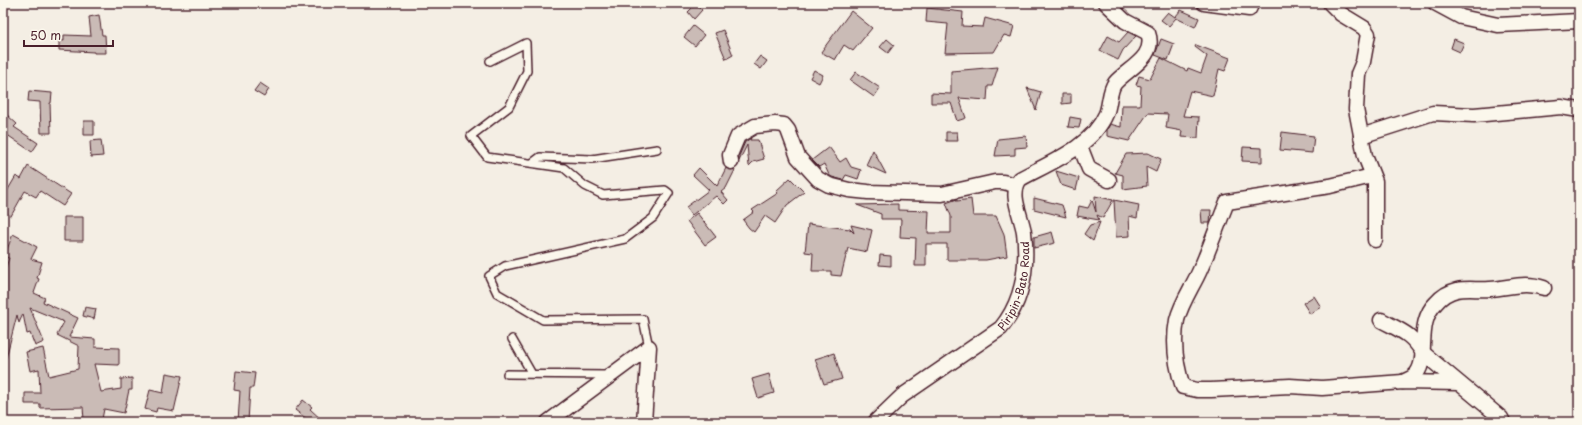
<svg xmlns="http://www.w3.org/2000/svg" width="1582" height="425" font-family="'Playpen Sans',sans-serif">
  <style>
    .building { fill: #cabbb6; stroke: #4a1f2b }
    .lines { fill: none; stroke-linecap: round; stroke-linejoin: round }
    .lane-casing { stroke: #4a1f2b; stroke-width: 10 }
    .street-casing { stroke: #4a1f2b; stroke-width: 17 }
    .lane { stroke: #fbf7ec; stroke-width: 7 }
    .street { stroke: #fbf7ec; stroke-width: 14 }
    .labels { text-anchor: middle; stroke-width: 3; stroke-linejoin: round; paint-order: stroke }
    .street-label { font-size: 11px; fill: #4a1f2b; stroke: #fbf7ec }
  </style>
  <rect width="100%" height="100%" fill="#f4eee4"/>
  <filter id="ink" filterUnits="userSpaceOnUse"><feTurbulence type="fractalNoise" baseFrequency=".025" numOctaves="2"/><feDisplacementMap in="SourceGraphic" scale="8" xChannelSelector="R" yChannelSelector="G"/><feConvolveMatrix kernelMatrix="1 2 1 2 8 2 1 2 1" color-interpolation-filters="sRGB"/></filter>
  <g filter="url(#ink)">
    <path class="building" d="M696 4 702 10 694 19 688 12Z
      M927 8 963 12 962 26 983 27 985 18 1014 26 1011 37 1004 35 994 52 945 53 948 24 926 22Z
      M1181 10 1199 18 1195 27 1176 18 1169 26 1161 20 1168 12 1175 17Z
      M851 11 872 28 853 51 844 45 835 60 821 52Z
      M99 15 102 35H105L106 53H94V52L59 50V40L64 41V35L91 36 89 17Z
      M693 26 704 35 695 46 684 37Z
      M723 30 733 55 726 59 715 33Z
      M1128 32 1136 36 1123 50 1118 60 1100 51 1108 36 1119 42Z
      M887 39 894 45 888 53 880 47Z
      M1161 39 1174 44 1168 60 1155 55Z
      M1454 39 1464 43 1460 52 1451 48Z
      M1196 45 1230 58 1225 71 1219 69 1213 96 1190 91 1183 116 1199 117 1198 138 1181 137 1182 131 1166 128 1168 114 1148 113 1129 141 1107 136V130L1110 124 1121 127 1122 105H1140L1141 86 1136 85 1139 76 1150 79 1161 58 1187 71 1188 68 1201 73 1207 56 1195 47Z
      M760 56 767 61 761 69 754 64Z
      M998 67 992 86H988L987 100 959 98 966 118 957 121 951 103H931V93L951 94V71Z
      M814 70 823 75 819 83 810 78Z
      M856 72 880 88 874 97 850 80Z
      M260 83 269 89 264 97 254 91Z
      M1027 88 1041 92 1036 110Z
      M29 91 52 93 51 103H50L51 133H41L40 102 28 101Z
      M1062 94H1071V103L1062 104Z
      M7 115 17 124 14 127 38 143 32 152 3 132V120Z
      M1070 117 1081 119 1079 128 1068 127Z
      M84 121H94V135H84Z
      M946 132H957L958 141H946Z
      M1282 132 1314 136 1312 153 1280 150Z
      M1026 136 1027 147 1015 148V155L995 156 998 139Z
      M751 138 750 140H758L764 159 753 162 749 166 747 145 739 161V156L745 142Z
      M101 140 103 156 91 157 90 141Z
      M829 147 840 162 846 158 851 167 861 170 858 179 846 175 843 180 832 177 829 175 824 164 819 167 812 160Z
      M1243 147 1262 148V162L1242 161Z
      M873 150 886 174 866 165Z
      M1148 153 1161 159 1156 172 1146 167 1147 186 1123 189V175L1115 173 1126 154Z
      M28 166 71 194 63 206 40 191 36 197 25 191 11 216 3 211V198L16 176 21 179Z
      M699 168 717 186 726 168 735 170 726 188 721 192 728 200 724 204 716 196 692 215 686 207 709 190 693 175Z
      M1056 171 1079 178 1076 190 1061 185Z
      M790 178 804 192 787 205 775 223 765 216 754 232 749 228 743 220 754 212 752 210 778 193 776 191Z
      M1095 196 1113 200 1103 218 1097 215 1099 220 1077 216 1079 206 1088 208 1092 200 1096 212Z
      M1034 198 1062 205 1066 217 1034 209Z
      M957 199V201L971 199 973 216H996L1004 234 1007 256 986 260H947V244H926V266H915L916 238 900 237 901 219H881V214L857 205 898 204V210L929 211 928 233H951V216L946 203Z
      M1114 200 1139 205 1137 218 1129 216 1130 236 1116 237Z
      M1201 210H1211L1210 223H1202Z
      M697 213 716 237 705 245 687 221Z
      M64 217H83V241H64Z
      M1100 222 1093 241 1084 234 1090 225Z
      M808 224 850 229 854 233 851 225 872 230 867 252 848 248 841 276 831 275V271H812L813 253 805 252Z
      M1052 232 1055 243 1034 248V237Z
      M13 234 37 247 31 259 42 262 37 278 39 279 34 293 45 298 43 302 78 318 69 337 95 339V347L119 348V365L94 364 101 392 121 389V379L132 378V390H129L124 413 104 409 102 419 84 420 83 407 40 408V404H25V393H40L39 369 30 371 26 352 43 348 49 376 78 369 79 346 57 335 64 322 30 308 44 342 35 346 30 333 27 334 23 314 19 323 17 315 6 358 3 357V276L9 258 4 257Z
      M880 255 891 256V266L879 265Z
      M1314 296 1321 307 1310 314 1303 303Z
      M85 307 96 309 94 319 83 316Z
      M834 353 842 379 824 384 815 359Z
      M236 371 255 373 253 388H250L248 422H238L240 391 234 390Z
      M166 373 182 376 174 411 157 408 156 412 145 409 150 390 163 393Z
      M769 374 774 393 758 398 752 379Z
      M303 400 312 407 310 409 324 422H311L295 410Z"/>
    <g class="lines">
      <defs>
        <path id="lane" d="M490 61 526 43 527 71 509 107 471 136 487 157 564 168 585 186 603 195 665 190 669 193 653 218 625 239 505 266 489 276 497 293 543 320 643 319 649 347
          M532 163 540 157 592 159 657 149
          M512 339 532 374
          M507 374 608 375"/>
        <g id="street">
          <path d="M1204 3 1249 9 1252 3"/>
          <path d="M1330 3 1341 14 1364 28 1368 34 1363 62 1358 74 1356 109 1365 156 1375 181V240"/>
          <path d="M1435 3 1461 17 1498 25 1579 21"/>
          <path d="M1361 136 1433 113 1474 115 1561 107 1579 110"/>
          <path d="M1080 146 1089 169 1109 180"/>
          <path d="M731 162 730 155 738 136 755 126 775 124 784 125 788 130 798 157 818 179 829 185 849 190 868 192 942 194 995 182H1003L1015 185"/>
          <path d="M1372 176 1330 186 1227 202C1218 224 1210 248 1200 270 1193 286 1181 303 1177 320 1173 341 1176 366 1183 387L1197 390H1211L1290 386 1322 388 1403 382 1458 383"/>
          <path d="M1381 320C1401 331 1411 333 1423 353L1501 418 1503 422"/>
          <path d="M1403 382C1406 380 1411 379 1414 376 1431 362 1414 324 1436 303 1442 296 1448 292 1457 290 1467 288 1479 290 1490 289 1510 288 1524 281 1544 288"/>
          <path d="M548 422 649 347 644 422"/>
          <path id="s1" d="M875 422 902 396 1001 328C1023 301 1028 266 1024 232 1021 214 1009 195 1020 179 1049 163 1092 147 1106 114 1110 105 1109 90 1115 83 1128 68 1157 57 1148 33L1125 21 1106 3"/>
        </g>
      </defs>
      <use href="#lane" class="lane-casing"/>
      <use href="#street" class="street-casing"/>
      <use href="#lane" class="lane"/>
      <use href="#street" class="street"/>
    </g>
  </g>
  <g class="labels">
    <g class="street-label">
      <text dy="4" stroke="none"><textPath href="#s1" startOffset="203">Piripin-Bato Road</textPath></text>
    </g>
  </g>
  <rect width="1582" height="425" fill="none" stroke="#fbf7ec" stroke-width="16"/>
  <rect x="8" y="8" width="1566" height="409" fill="none" stroke="#4a1f2b" stroke-width="1.5" filter="url(#ink)"/>
  <path d="M24 40v6h89v-6" fill="none" stroke="#4a1f2b" stroke-width="2"/>
  <text x="30" y="40" font-size="12" fill="#4a1f2b" stroke="#fbf7ec" stroke-width="3" paint-order="stroke">50 m</text>
</svg>
